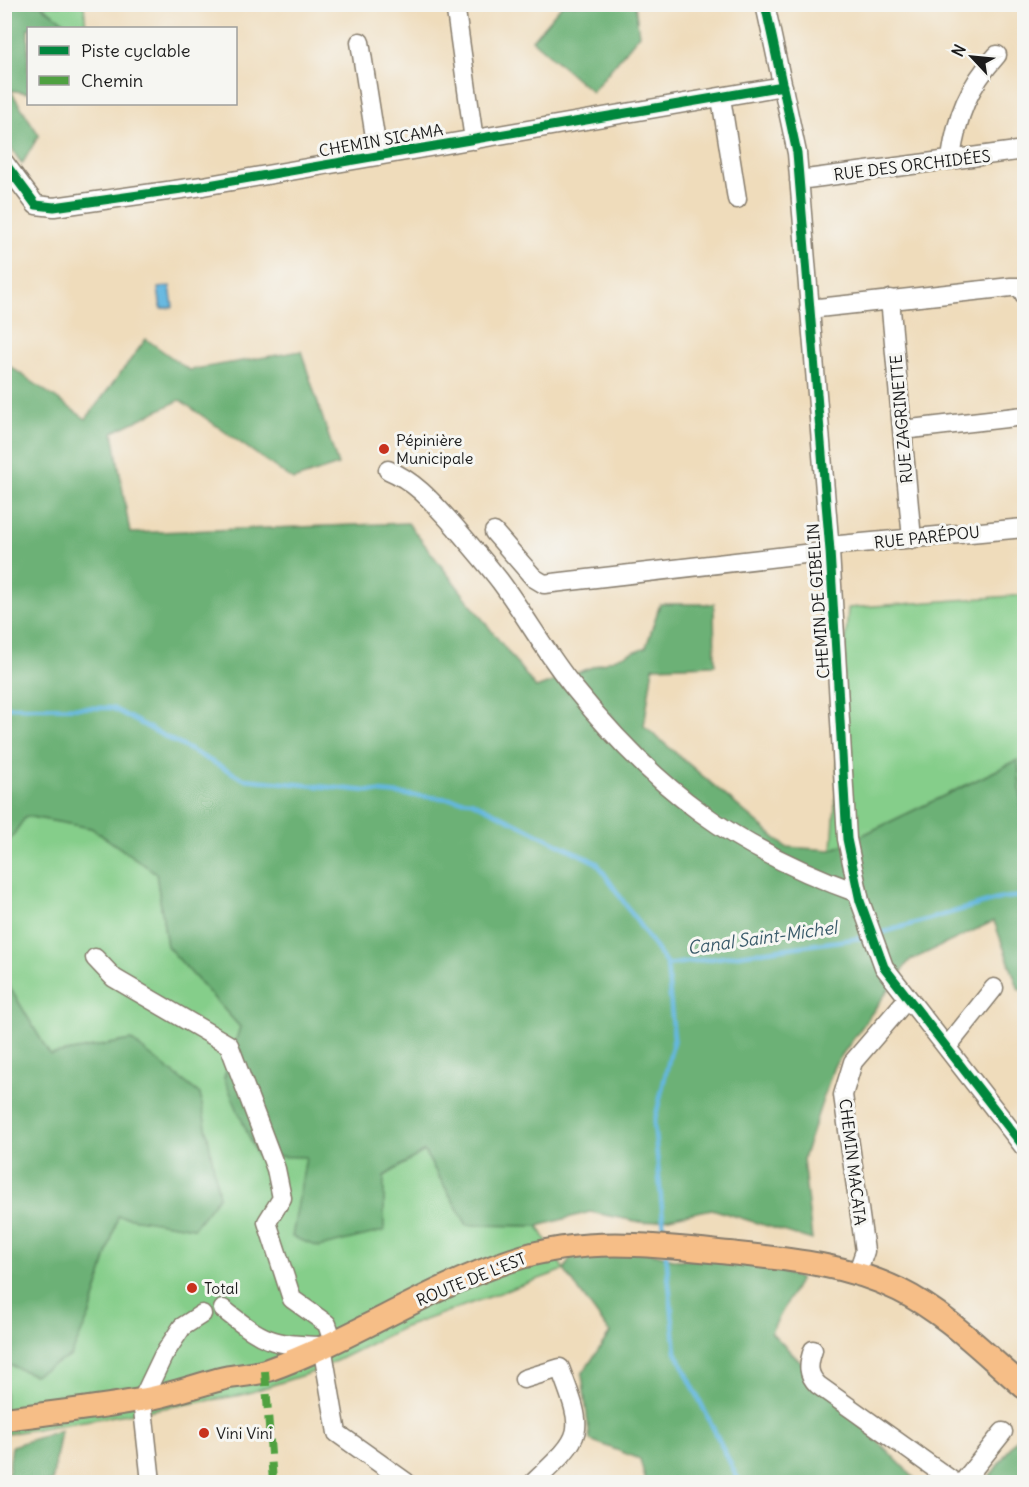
<svg xmlns="http://www.w3.org/2000/svg" width="1029" height="1487" font-family="Delius,sans-serif">
  <style>
    .green { fill: #85ce8a; stroke: #507553; stroke-width: 1.5 }
    .forest { fill: #6cb176; stroke: #446649; stroke-width: 1.5 }
    .water { fill: #64b7e0; stroke: #406a7e; stroke-width: 1.5 }
    .lines { fill: none; stroke-linecap: round; stroke-linejoin: round }
    .stream { stroke: #64b7e0; stroke-width: 4.5 }
    .minor-casing { stroke: #867c6c; stroke-width: 21 }
    .major-casing { stroke: #867c6c; stroke-width: 26 }
    .minor { stroke: #fff; stroke-width: 18 }
    .major { stroke: #f6be87; stroke-width: 22 }
    .quiet { stroke: #4fa141; stroke-width: 8; stroke-dasharray: 15 8; stroke-linecap: butt }
    .cycleway-casing { stroke: #f6f6f2; stroke-width: 13 }
    .cycleway { stroke: #00873e; stroke-width: 9 }
    .poi-dot { fill: #c8321e; stroke: #f6f6f2; stroke-width: 2 }
    .labels { text-anchor: middle; stroke-width: 6; stroke-linejoin: round; paint-order: stroke }
    .street-label { font-size: 16px; fill: #1c1c1c; stroke: #f6f6f2 }
    .poi-label { font-size: 16px; fill: #1c1c1c; stroke: #f6f6f2; text-anchor: start }
    .water-label { font-size: 18px; font-style: italic; fill: #395a6a; stroke: #f6f6f2 }
  </style>
  <rect width="100%" height="100%" fill="#f6f6f2"/>
  <filter id="ink" filterUnits="userSpaceOnUse"><feTurbulence type="fractalNoise" baseFrequency=".0167" numOctaves="2"/><feDisplacementMap in="SourceGraphic" scale="12" xChannelSelector="R" yChannelSelector="G"/><feConvolveMatrix kernelMatrix="1 2 1 2 8 2 1 2 1" color-interpolation-filters="sRGB"/></filter>
  <filter id="wash" filterUnits="userSpaceOnUse"><feTurbulence type="fractalNoise" baseFrequency=".008" numOctaves="4" result="noise"/><feDisplacementMap in="SourceGraphic" scale="24" xChannelSelector="R" yChannelSelector="G"/><feGaussianBlur stdDeviation="1.35" result="paint"/><feColorMatrix in="noise" values="0 0 0 0 0 0 0 0 0 0 0 0 0 0 0 0 0 1.4 0 .05"/><feComposite in="paint" operator="in"/></filter>
  <g filter="url(#wash)">
    <rect width="100%" height="100%" fill="#efdcbb"/>
    <path class="green" d="M40 5H84L86 28H61L63 22Z
      M1024 595V838L1018 760 832 850 848 608Z
      M25 816 91 828 156 873 167 946 240 1027 224 1078 306 1157 385 1176 424 1151 467 1225 538 1226 564 1270 402 1328 316 1371 242 1395 5 1434V1363L34 1375 90 1314 118 1215 194 1228 131 1040 50 1055 5 979V847Z"/>
    <path class="forest" d="M4 5H40L64 22 61 28H28V93L10 90 39 135 22 164 5 139Z
      M562 5H635L639 35 592 92 532 40Z
      M146 339 189 370 301 351 338 465 293 480 180 400 113 432 130 533 408 523 536 688 646 647 660 604H714L715 665 653 667 644 726 786 847 832 850 1018 760 1024 838V990H1019L994 921 909 961 834 1066 803 1159 812 1240 712 1209 645 1223 590 1212 538 1226 467 1225 424 1151 384 1176V1231L319 1247 292 1237 306 1157 257 1156 224 1078 240 1027 167 946 156 873 91 828 26 816 5 847V363L86 419Z
      M5 979 50 1055 131 1040 200 1094 219 1196 194 1228 118 1216 90 1314 71 1356 34 1375 5 1363Z
      M634 1248 677 1260 708 1259 773 1268 800 1279 771 1332 918 1482H646L640 1459 590 1440 582 1374 610 1333 564 1270 574 1250Z
      M1024 1428V1482H986Z
      M61 1430 52 1482H7L12 1446Z"/>
    <path class="water" d="M170 286 173 307 161 309 158 288Z"/>
    <g class="lines">
      <path class="stream" d="M4 707 112 708 244 779 471 801 597 863 667 965 674 1038 654 1124 665 1240
        M881 933 1002 898 1024 896
        M667 965 861 938
        M666 1255 676 1352 738 1479 744 1482"/>
    </g>
  </g>
  <g filter="url(#ink)">
    <g class="lines">
      <defs>
        <path id="minor" d="M455 4 474 140
          M765 4 797 153 830 551 847 839 860 901 884 967 1024 1147
          M360 42 378 156
          M721 98 737 199
          M951 158C957 116 968 87 997 55
          M4 162 36 205 54 207 203 186 783 86
          M799 180 1024 150
          M890 299 912 539
          M809 309 1011 287H1022L1024 294
          M902 430 1024 416
          M388 470C417 482 435 505 456 528 471 546 486 563 500 581 526 616 547 655 575 689 656 790 735 849 858 893
          M494 532 534 578 544 584 830 551
          M829 546 1024 528
          M95 958 114 978 229 1045 276 1169 282 1198 267 1222 292 1299 327 1324 333 1342
          M947 1047 994 988
          M857 1274 865 1251 843 1095 853 1062 908 998
          M223 1309C263 1341 271 1345 322 1346L337 1433 406 1482
          M813 1350C808 1365 807 1374 818 1385L954 1482
          M524 1379 560 1368C585 1434 585 1434 534 1482
          M151 1482 142 1400 163 1356 182 1327 202 1314
          M963 1482 1003 1432"/>
        <path id="major" d="M4 1419C50 1413 95 1408 140 1400 169 1396 196 1385 225 1378 239 1375 254 1375 268 1370 352 1340 427 1288 512 1260 584 1236 655 1245 729 1253 787 1259 846 1264 899 1290 946 1313 985 1354 1024 1387"/>
      </defs>
      <use href="#minor" class="minor-casing"/>
      <use href="#major" class="major-casing"/>
      <use href="#minor" class="minor"/>
      <use href="#major" class="major"/>
      <path class="quiet" d="M265 1371 273 1482"/>
      <defs>
        <path id="cycleway" d="M765 4 797 153 830 551 847 839 860 901 884 967 1024 1147
          M4 162 36 205 54 207 203 186 783 86"/>
      </defs>
      <use href="#cycleway" class="cycleway-casing"/>
      <use href="#cycleway" class="cycleway"/>
    </g>
  </g>
  <g class="poi-dot">
    <circle cx="384" cy="449" r="6"/>
    <circle cx="192" cy="1288" r="6"/>
    <circle cx="204" cy="1433" r="6"/>
  </g>
  <g class="labels">
    <g class="street-label">
      <text transform="translate(381 140) rotate(-10)" y="6">CHEMIN SICAMA</text>
      <text transform="translate(912 165) rotate(-7)" y="6">RUE DES ORCHIDÉES</text>
      <text transform="translate(901 419) rotate(-95)" y="6">RUE ZAGRINETTE</text>
      <text transform="translate(927 537) rotate(-6)" y="6">RUE PARÉPOU</text>
      <text transform="translate(818 601) rotate(-94)" y="6">CHEMIN DE GIBELIN</text>
      <text transform="translate(853 1162) rotate(83)" y="6">CHEMIN MACATA</text>
      <text transform="translate(471 1279) rotate(-22)" y="6">ROUTE DE L'EST</text>
    </g>
    <g class="poi-label">
      <text x="396" y="446">Pépinière<tspan x="396" dy="18">Municipale</tspan></text>
      <text x="204" y="1294">Total</text>
      <text x="216" y="1439">Vini Vini</text>
    </g>
    <g class="water-label">
      <text transform="translate(762 938) rotate(-8)" y="6">Canal Saint-Michel</text>
    </g>
  </g>
  <rect width="1029" height="1487" fill="none" stroke="#f6f6f2" stroke-width="24"/>
  <rect x="27" y="27" width="210" height="78" fill="#f6f6f2" stroke="#9f9f9c" stroke-width="1.5"/>
  <rect x="39" y="46" width="30" height="9" fill="#00873e" stroke="#9f9f9c" stroke-width="1.5"/>
  <text x="81" y="57" font-size="18" fill="#1c1c1c">Piste cyclable</text>
  <rect x="39" y="76" width="30" height="9" fill="#4fa141" stroke="#9f9f9c" stroke-width="1.5"/>
  <text x="81" y="87" font-size="18" fill="#1c1c1c">Chemin</text>
  <g transform="translate(972 57) rotate(296)" stroke="#f6f6f2" stroke-width="4.5" paint-order="stroke">
  <path d="M0-4.5L10 22L0 15L-10 22Z" fill="#1c1c1c"/>
  <text y="-9" font-size="16" font-weight="bold" text-anchor="middle" fill="#1c1c1c">N</text>
  </g>
</svg>
